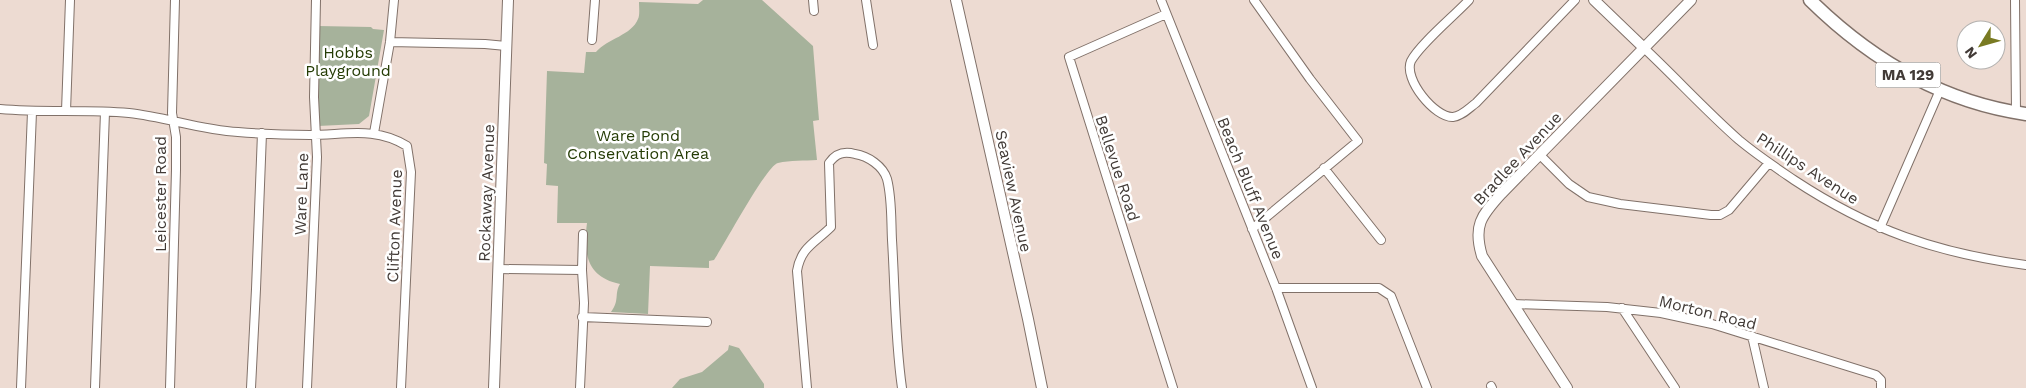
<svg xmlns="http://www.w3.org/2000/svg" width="2026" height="388" font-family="'Work Sans',sans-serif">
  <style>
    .green { fill: #a6b29b }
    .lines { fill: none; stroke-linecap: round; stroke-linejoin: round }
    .minor-casing { stroke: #817169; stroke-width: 10 }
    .tertiary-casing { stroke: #817169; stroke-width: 12 }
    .primary-casing { stroke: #817169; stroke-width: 15 }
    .minor { stroke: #fff; stroke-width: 8 }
    .tertiary { stroke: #fff; stroke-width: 10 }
    .primary { stroke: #fff; stroke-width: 12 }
    .labels { text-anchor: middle; stroke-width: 5; stroke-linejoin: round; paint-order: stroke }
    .shield { fill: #fff; stroke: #7b7673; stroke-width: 1 }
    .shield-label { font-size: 15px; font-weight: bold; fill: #423b37 }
    .park-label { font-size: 16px; fill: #253c05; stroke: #fff }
    .street-label { font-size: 16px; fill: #423b37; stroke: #fff }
  </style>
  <rect width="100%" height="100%" fill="#eddbd2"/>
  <path class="green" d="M703 0H762L813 46 819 120 813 121 817 160C805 161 790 160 778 163 766 166 725 244 714 260L709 261V268L650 266 648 314 611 312C620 300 614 294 620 284 587 277 583 254 587 223H557L558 186 546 185 547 164 544 163 547 71 584 73 586 52H596C607 39 632 35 638 19 640 15 639 7 639 2L698 4Z
    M318 26 371 27 373 29 384 30 369 116 359 124 318 126 317 102Z
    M729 345 739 348 764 384V388H672L680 379 702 372 728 350Z"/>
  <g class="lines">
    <defs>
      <path id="minor" d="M813 0 814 11
        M866 0 873 45
        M1161 0 1276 288 1312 388
        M1469 0C1454 16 1420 44 1411 61 1403 79 1435 118 1453 117 1462 116 1469 108 1476 103L1575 0
        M2015 0 2016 112
        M1166 14 1069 57 1173 388
        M592 40 595 0
        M390 42 485 44 506 46
        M1644 48C1676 78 1706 111 1739 140 1757 155 1775 167 1794 180 1870 230 1936 253 2026 265
        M0 109C43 113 86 109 129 113 166 117 201 130 238 132 262 134 286 135 310 135 345 135 375 126 407 146L411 172 401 388
        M66 111 70 0
        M374 133 390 42 394 0
        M1540 155 1569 184 1588 197 1620 204 1711 215H1720L1729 210 1768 164
        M1324 168 1381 240
        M1880 228 1940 90
        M1252 229 1358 141 1310 79 1254 0
        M498 269 582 270 584 303 580 388
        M582 270 583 234
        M1276 288H1379L1391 296 1427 388
        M1513 304 1607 307 1661 313 1712 324 1876 375 1881 380V388
        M1622 308 1675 388
        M582 317 707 322
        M1752 336 1764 388
        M1491 386 1492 388
        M21 388 32 112
        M95 388 105 112
        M170 388 176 170V137L172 113 175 0
        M251 388 256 289 262 133
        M307 388 317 157 314 97 316 0
        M807 388 797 271C801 247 815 243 831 227L829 163C836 153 844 151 855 154 868 156 883 166 887 179 892 198 891 220 892 240 895 289 895 339 902 388"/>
      <path id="tertiary" d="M956 0 1028 319 1042 388
        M1594 0 1644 48
        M494 388 508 0
        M1567 388 1482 256C1473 226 1481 216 1501 194L1691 0"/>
      <path id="primary" d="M1810 0C1870 59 1942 102 2026 114"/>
    </defs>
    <use href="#minor" class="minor-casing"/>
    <use href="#tertiary" class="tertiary-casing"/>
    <use href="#primary" class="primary-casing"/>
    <use href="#minor" class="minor"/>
    <use href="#tertiary" class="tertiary"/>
    <use href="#primary" class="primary"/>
  </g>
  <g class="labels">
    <rect class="shield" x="1875.5" y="62.5" width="65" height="25" rx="4"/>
    <g class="shield-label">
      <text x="1908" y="80">MA 129</text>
    </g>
    <g class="park-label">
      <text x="348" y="58">Hobbs<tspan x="348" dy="18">Playground</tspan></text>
      <text x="638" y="141">Ware Pond<tspan x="638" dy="18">Conservation Area</tspan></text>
    </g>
    <g class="street-label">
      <text transform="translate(1517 158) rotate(-47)" y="6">Bradlee Avenue</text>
      <text transform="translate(1118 168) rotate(72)" y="6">Bellevue Road</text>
      <text transform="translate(1808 168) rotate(33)" y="6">Phillips Avenue</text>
      <text transform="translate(1251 188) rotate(68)" y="6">Beach Bluff Avenue</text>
      <text transform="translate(1014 191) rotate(78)" y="6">Seaview Avenue</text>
      <text transform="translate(486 193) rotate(-88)" y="6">Rockaway Avenue</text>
      <text transform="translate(160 194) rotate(-90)" y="6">Leicester Road</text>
      <text transform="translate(301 194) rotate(-88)" y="6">Ware Lane</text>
      <text transform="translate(394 226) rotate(-88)" y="6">Clifton Avenue</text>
      <text transform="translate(1708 312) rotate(14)" y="6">Morton Road</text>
    </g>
  </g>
  <g transform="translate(1981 45) rotate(233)"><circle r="24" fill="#ffffff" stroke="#b3b1af"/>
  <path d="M0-4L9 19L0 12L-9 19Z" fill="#797a22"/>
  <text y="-8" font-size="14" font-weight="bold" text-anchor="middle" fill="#423b37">N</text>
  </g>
</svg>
